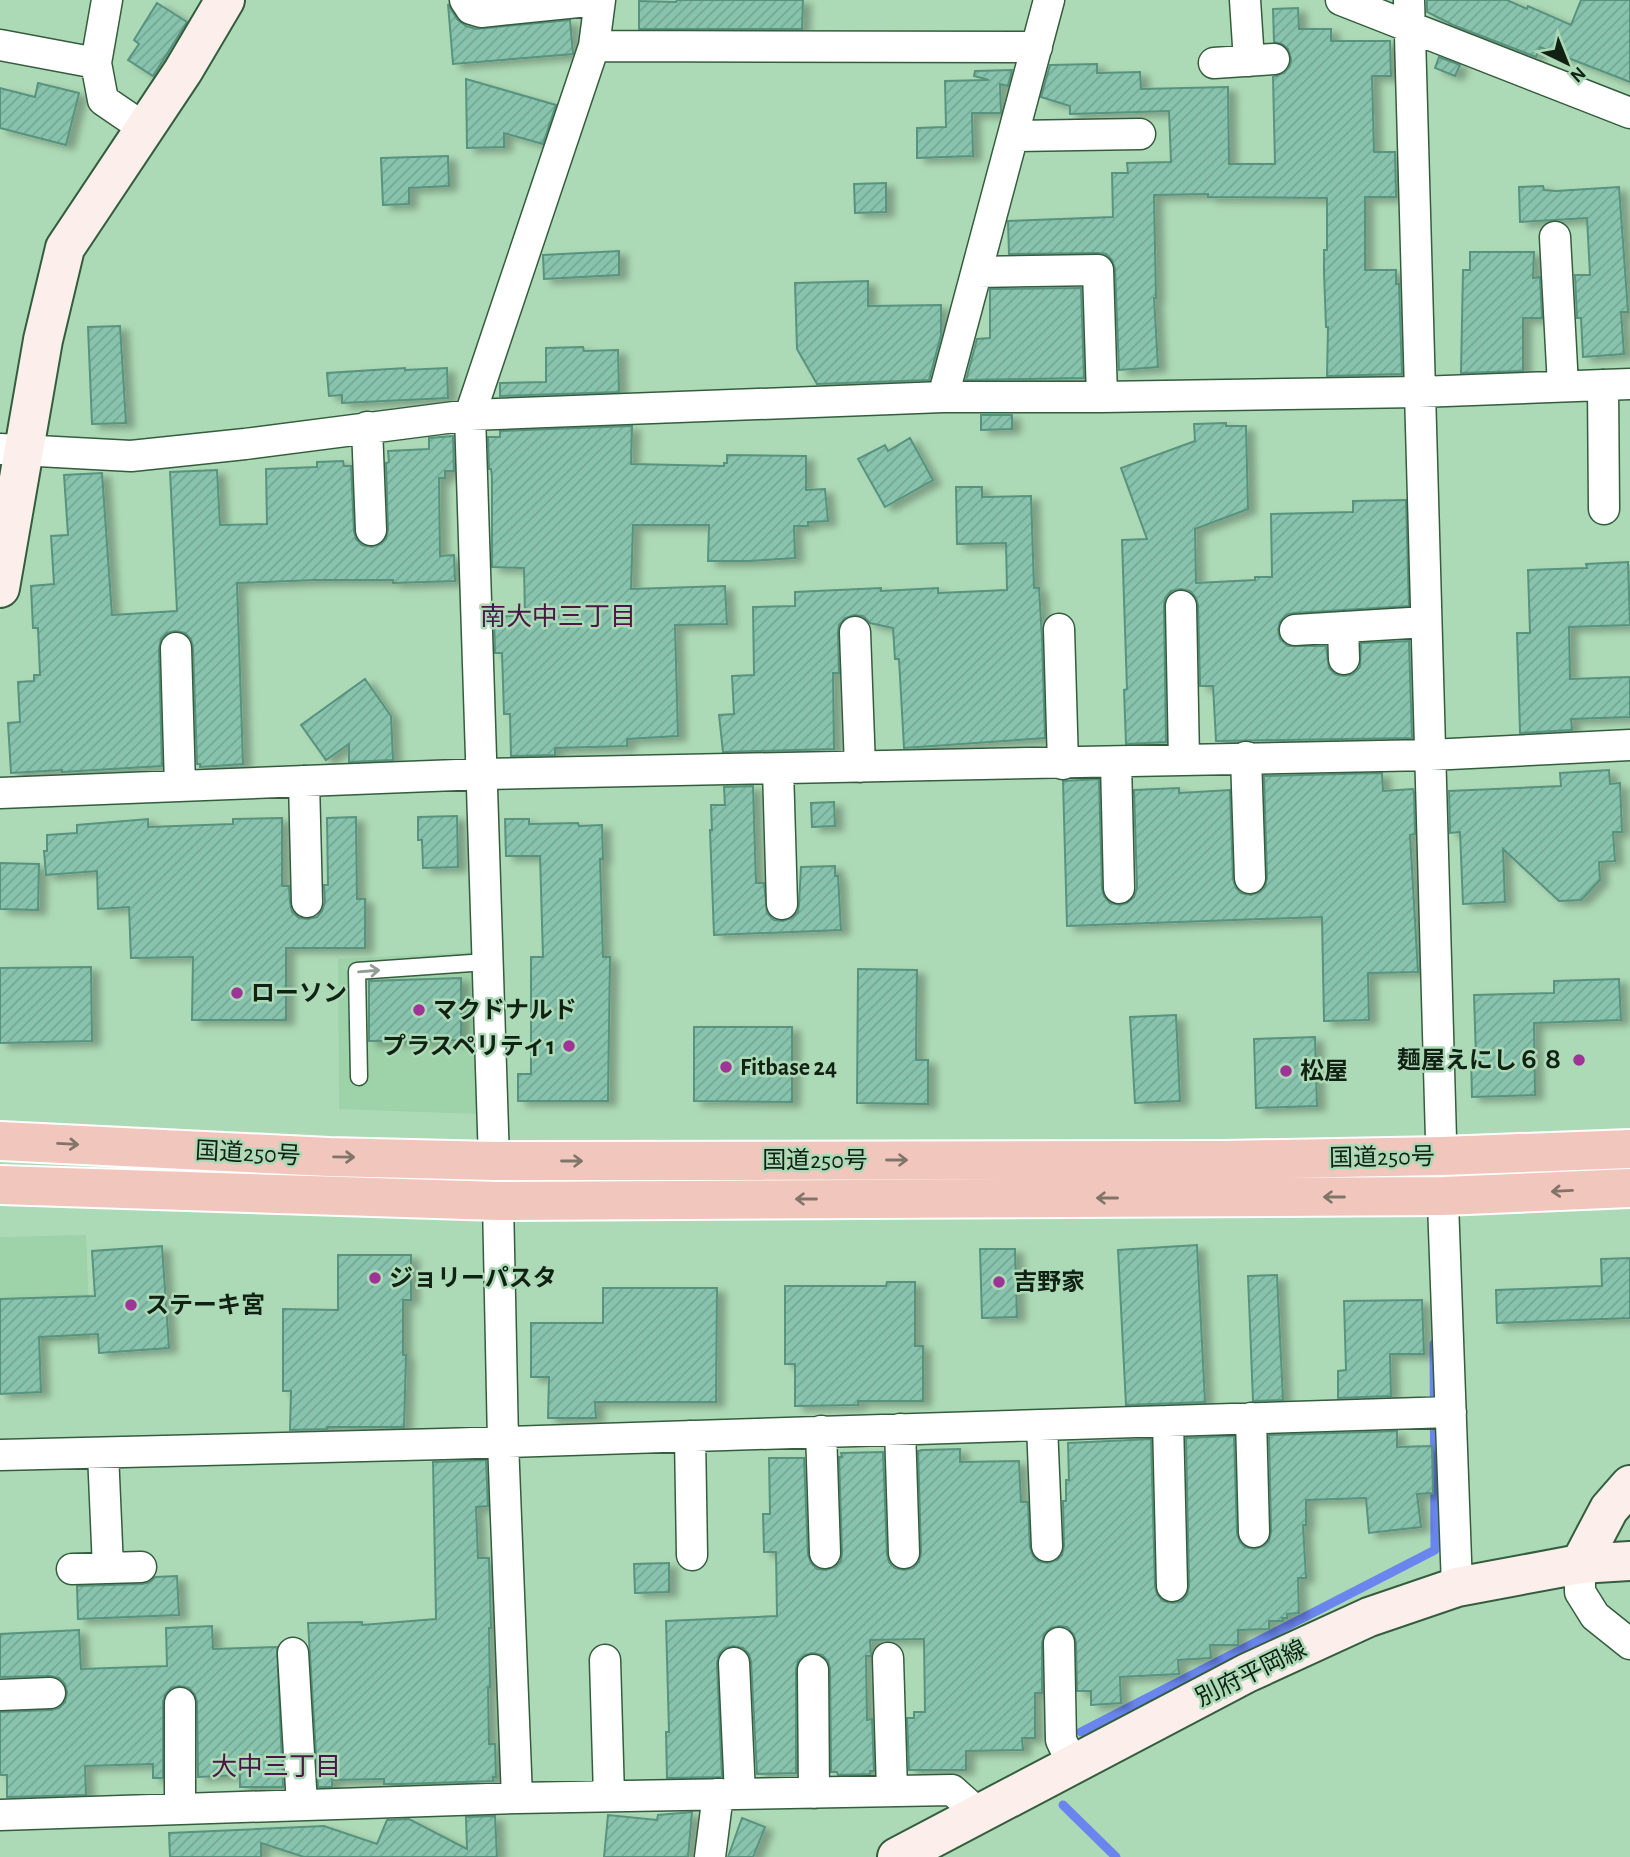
<svg xmlns="http://www.w3.org/2000/svg" width="1630" height="1857" font-family="'Alegreya Sans','Noto Sans JP',sans-serif">
  <style>
    .built { fill: #9ed2a9 }
    .lines { fill: none; stroke-linecap: round; stroke-linejoin: round }
    .stream { stroke: #6a85ee; stroke-width: 9 }
    .building { fill: url(#building-hatch); stroke: #58937f; stroke-width: 2; filter: url(#shadow) }
    .lane-casing { stroke: #345d3e; stroke-width: 19 }
    .street-casing { stroke: #345d3e; stroke-width: 33 }
    .secondary-casing { stroke: #345d3e; stroke-width: 42 }
    .highway-casing { stroke: #fff; stroke-width: 42 }
    .lane { stroke: #fff; stroke-width: 16 }
    .street { stroke: #fff; stroke-width: 30 }
    .secondary { stroke: #fbeeeb; stroke-width: 38 }
    .highway { stroke: #f1c6bd; stroke-width: 38 }
    .oneway { stroke: #949c96 }
    .oneway2 { stroke: #817469 }
    .poi-dot { fill: #9d3496; stroke: #addab6; stroke-width: 2.5 }
    .labels { text-anchor: middle; stroke-width: 5; stroke-linejoin: round; paint-order: stroke }
    .poi-label { font-size: 24px; font-weight: bold; fill: #112215; stroke: #addab6; text-anchor: start }
    .street-label { font-size: 24px; fill: #112215; stroke: #addab6 }
    .neighbourhood-label { font-size: 26px; fill: #4a1746; stroke: #addab6 }
  </style>
  <defs>
    <pattern id="building-hatch" width="6" height="6" patternUnits="userSpaceOnUse" patternTransform="scale(1.75)"><rect width="6" height="6" fill="#88c3ae"/><path d="M-1 1l2-2M0 6l6-6M5 7l2-2" fill="none" stroke="#74a795"/></pattern>
    <filter id="shadow"><feDropShadow dx="8" dy="4.5" stdDeviation="3.5" flood-color="#0004"/></filter>
  </defs>
  <rect width="100%" height="100%" fill="#addab6"/>
  <path class="built" d="M475 952 478 1114 339 1109 338 959Z
    M86 1235 90 1340 0 1341V1237Z"/>
  <g class="lines">
    <path class="stream" d="M1081 1732 1435 1550 1434 1344
      M1063 1805 1116 1857"/>
  </g>
  <path class="building" d="M677 0H803L802 29H639V1L676 2Z
    M1427 0H1507L1527 9 1528 6 1571 25 1581 0H1630V82L1540 47 1536 57 1453 25 1427 12Z
    M157 3 187 22 153 76 128 60 139 44 134 40Z
    M448 4 457 19 466 26 476 29 570 20 573 54 453 64Z
    M1298 8 1299 29H1331V41H1390L1391 76H1372L1374 152H1395L1396 197H1365V270H1396V284H1399L1402 374 1327 376 1328 327H1326L1324 272V250H1327V198L1208 197V194L1154 195 1156 298H1154L1158 367 1119 370 1115 269 1112 260 1106 254 1098 253 1009 254 1008 221 1113 217 1112 173H1128L1127 163 1171 162 1169 111 1070 114V106L1041 97 1050 65 1097 64V73L1140 72 1141 89 1228 87 1229 164H1275L1273 77 1284 73 1290 66 1291 59 1288 49 1282 44 1274 42 1273 9Z
    M1439 57 1460 65 1455 76 1435 68Z
    M1012 70 1008 86 1000 84 1001 113H972L973 156 917 158V128L946 127 945 81 989 80 974 76 975 71Z
    M466 79 556 105 543 144 504 133V147L467 148Z
    M38 83 79 93 66 145 0 128V88L35 97Z
    M448 156 449 186 409 188V204L383 205 381 158Z
    M886 183V212L855 213 854 184Z
    M1543 186 1544 190 1556 191 1619 187 1628 312H1621L1624 354 1583 357 1581 318H1577L1575 275H1590L1587 218 1520 222 1519 187Z
    M619 251V275L544 279 543 255Z
    M1470 252H1534L1533 278 1540 277 1542 318H1523V371L1461 373 1463 270H1470Z
    M868 281V306L941 305V335L929 380 817 384 797 349 795 283Z
    M1081 288 1084 378 966 380 977 339 990 338V289Z
    M120 326 126 423 92 424 88 327Z
    M583 347 584 351 618 350 619 392 500 396V383L546 382V348Z
    M405 368V370L447 368 448 398 342 403V395L329 396 327 373Z
    M981 415H1012V429L981 430Z
    M1226 423V426H1246L1248 509 1195 529 1196 583 1255 580V577H1272L1271 514 1353 512V501L1406 500 1409 606 1293 613 1286 615 1280 622 1278 630 1280 639 1288 646H1326L1329 668 1335 674 1344 676 1353 674 1360 667 1361 643 1409 641 1412 738 1216 741 1213 686H1200L1198 605 1196 598 1190 591 1181 589 1171 591 1165 598 1164 606 1166 742 1126 744 1124 690 1127 689 1122 540 1147 539 1121 468 1195 441 1194 424Z
    M632 426 631 464 724 466V463H727V455L806 456V490L825 489 828 521 808 522V526H794L795 558 749 561H708L709 525H633L631 589 725 586 727 624 675 625 678 736 627 739V746L555 748V755L511 756 510 714H504L502 653H495L494 617 525 615 524 568 492 567V477L491 469H489L488 437H500V431Z
    M453 436 454 471H445V478H439L440 556 454 555 455 581 393 583V580H316L237 583 243 764 200 767V764H197L193 648 191 639 185 633 175 631 167 633 161 639 159 649 162 766 62 772V770L11 773 8 723 20 722 18 682 34 681V675H40L38 628H33L31 586 54 584 51 536 68 535 64 475 102 473 112 615 177 611 170 472 217 470 220 525 267 524 266 469 317 467V462L343 461 344 466H351L354 531 356 539 362 545 372 547 381 544 386 539 388 530 386 463 389 462 388 451 429 449V438Z
    M910 438 933 480 885 507 858 459 885 445 888 451Z
    M956 487H982V497L1031 496 1034 588H1039L1042 638 1045 738 904 748 899 659H895L893 628 870 623 863 616 854 615 845 618 839 625 838 632 839 673H833L834 749 723 752 719 715 734 714 732 676 754 675 753 607 795 606V592L881 588V591L938 588V593L1007 590 1006 543 957 544Z
    M1628 562 1630 625 1569 627 1570 679 1630 677V717L1571 719 1572 730 1520 733 1517 633H1530L1528 570 1587 568 1586 564Z
    M365 679 391 716 393 760 349 762V744L326 760 301 725Z
    M1609 770 1610 784 1620 783 1622 832H1613L1615 861 1599 862 1600 880 1581 900 1559 901 1503 849 1505 902 1463 904 1460 832 1450 833 1449 791 1561 786 1560 773Z
    M1382 773 1383 791 1413 789 1414 792 1415 834 1410 835 1418 972 1368 973 1369 1020 1324 1021 1322 917 1067 926 1063 781 1099 779 1102 889 1104 896 1110 903 1120 905 1127 903 1134 897 1137 888 1134 790 1179 788V793L1230 790 1233 879 1236 888 1241 893 1251 895 1260 892 1265 887 1267 878 1264 776Z
    M753 786 756 883H764L767 913 774 920 783 921 792 918 798 912 799 904 801 867 835 866V876H838L841 930 714 935 710 830H712L711 805H725L724 787Z
    M834 802 835 826 812 827 811 803Z
    M457 816 458 867 423 868 422 840H418V817Z
    M356 817 357 899H365V948H286V1020H192L193 957 131 958 129 907 98 909 97 871 46 875 44 851H47V835L77 833V825L148 819V827L233 824V819L282 818V886H289L290 902 292 912 299 918 308 919 317 917 322 911 325 902 324 885H328L327 818Z
    M505 819H529V824L578 823 579 826 602 825 603 859H600L603 957H610L608 1101H518V1074H531V957H543L540 856H506Z
    M0 863 39 864 38 910 0 909Z
    M91 967 92 1041 0 1043V968Z
    M858 969 917 970 916 1060H928V1104L857 1103Z
    M461 978V1040L369 1041V981Z
    M1619 979 1621 1020 1534 1023 1535 1095 1472 1097 1471 1058H1476L1474 995 1554 993V981Z
    M1176 1015 1180 1101 1135 1103 1130 1017Z
    M694 1027H792V1102L694 1101Z
    M1315 1037 1317 1106 1256 1108 1254 1039Z
    M1197 1245 1205 1402 1126 1405 1118 1250Z
    M162 1246 169 1348 99 1353 98 1334 39 1337 41 1392 0 1394V1299L95 1296 92 1251Z
    M980 1249H1015L1017 1317 982 1318Z
    M338 1255H411V1300H403V1355H406L404 1427H327V1429L290 1430 291 1391H283V1309L338 1310Z
    M1630 1258V1318L1497 1323 1496 1290 1602 1286 1601 1259Z
    M1277 1275 1283 1400 1253 1401 1248 1276Z
    M887 1282H915V1346H923V1401H858V1405L795 1406V1364H785V1286H886Z
    M603 1288H717L716 1402H595L596 1418H548L549 1377H531V1323H603Z
    M1422 1300 1424 1354H1390L1391 1396 1338 1398V1371L1346 1370 1344 1301Z
    M1397 1431V1447L1432 1446 1433 1493 1417 1494 1421 1527 1369 1533 1366 1498 1306 1500V1525H1303L1306 1578H1298L1299 1613 1287 1614V1618H1282L1283 1621H1269V1629L1238 1630V1645H1210L1211 1658 1178 1660 1179 1674 1120 1677 1121 1703 1091 1705V1691H1077L1076 1643 1074 1635 1067 1627 1059 1626 1051 1628 1044 1634 1042 1643V1693H1035V1738H1022L1023 1750 966 1751V1770H909L907 1718H914V1712H925L924 1639 870 1640 871 1656H866L867 1720 872 1719 874 1771H870V1774L838 1775 837 1772H831L830 1669 828 1661 822 1655 812 1653 805 1655 798 1661 796 1669V1773L757 1774 751 1662 749 1654 743 1648 733 1646 725 1648 719 1654 717 1663 722 1777 667 1778 666 1732H669L666 1621 777 1616 776 1552H764L763 1514H770L769 1458H804L808 1554 811 1563 817 1569 826 1570 835 1567 841 1561 842 1553 839 1457H842L841 1453 883 1452 887 1554 889 1562 895 1568 904 1570 913 1568 919 1562 921 1552 918 1451 922 1450 960 1449V1462L1019 1461 1021 1502H1028L1030 1547 1033 1556 1038 1561 1047 1563 1057 1560 1062 1555 1064 1546 1063 1501H1066V1480H1069L1068 1443 1151 1439 1155 1586 1157 1594 1163 1601 1173 1603 1182 1601 1187 1595 1189 1586 1186 1438 1234 1436 1237 1533 1240 1542 1245 1547 1255 1549 1264 1546 1269 1541 1271 1532 1269 1435Z
    M486 1460 488 1506 476 1507 478 1558H489L491 1628H489L490 1687H488L489 1744H495L496 1777H493V1781L402 1784H384V1779L332 1780V1787H318L308 1623 362 1622V1625L436 1619 433 1462Z
    M669 1563V1592L635 1593 634 1564Z
    M177 1576 179 1615 78 1619 77 1586 142 1584 150 1582 155 1577Z
    M212 1626 213 1649 277 1647 283 1787H240V1775L198 1777 197 1702 195 1695 189 1688 179 1686 171 1688 165 1695 163 1702V1778H153V1764L85 1766 86 1795 7 1797V1775H0V1712L51 1710 59 1708 65 1702 67 1692 65 1684 59 1678 50 1676 0 1677V1634L79 1630 81 1669 167 1666 166 1628Z
    M692 1812 688 1857H604L608 1815 657 1820 658 1815Z
    M495 1816 497 1857H304L261 1843V1857H170L169 1833 324 1826 377 1844 387 1820 409 1819 467 1849 466 1817Z
    M742 1818 765 1827 753 1857H728Z"/>
  <g class="lines">
    <defs>
      <path id="lane" d="M359 1077 357 971 486 962"/>
      <path id="street" d="M107 0 96 63 103 100 144 128
        M465 0 471 9 481 12 598 0
        M1245 0 1249 61
        M1341 0 1630 113
        M1409 0 1442 1175 1457 1587
        M0 45 96 63
        M594 46 1037 47
        M1214 63 1274 59
        M1014 136 1140 134
        M1555 237 1563 386
        M977 272 1098 270 1102 397
        M1603 385 1604 509
        M943 397 1049 0
        M367 427 371 530
        M0 449 131 456 245 444 470 415 943 397H1102L1419 392 1630 384
        M1181 606 1184 760
        M1343 627 1344 659
        M1059 629 1063 764
        M1295 630 1426 622
        M855 632 860 767
        M176 648 180 786
        M1246 757 1250 878
        M1116 762 1119 888
        M778 769 782 904
        M304 781 307 902
        M0 793 482 774 1430 755 1630 745
        M494 1161 470 415 594 46 600 0
        M498 1201 503 1442 517 1798
        M1251 1418 1254 1532
        M1168 1421 1172 1586
        M1042 1425 1047 1546
        M900 1429 904 1553
        M821 1431 825 1553
        M690 1436 692 1555
        M103 1453 108 1568
        M0 1455 443 1444 1451 1412
        M1580 1564V1592L1595 1616 1630 1644
        M72 1569 141 1567
        M1059 1643 1061 1740 1073 1765
        M293 1653 302 1805
        M888 1658 892 1791
        M605 1660 609 1796
        M734 1663 740 1794
        M813 1670 814 1793
        M0 1695 50 1693
        M180 1703V1809
        M0 1815 517 1798 952 1790 979 1814
        M710 1857 718 1794"/>
      <path id="secondary" d="M0 588 43 340 65 248 183 71 225 0
        M1580 1564 1609 1509 1630 1485
        M897 1857 1247 1673 1369 1617 1457 1587 1580 1564 1630 1561"/>
      <path id="highway" d="M0 1141 329 1157 494 1161 1224 1160 1442 1156 1630 1149
        M0 1185 498 1201 1443 1196 1630 1188"/>
    </defs>
    <use href="#lane" class="lane-casing"/>
    <use href="#street" class="street-casing"/>
    <use href="#secondary" class="secondary-casing"/>
    <use href="#highway" class="highway-casing"/>
    <use href="#lane" class="lane"/>
    <use href="#street" class="street"/>
    <use href="#secondary" class="secondary"/>
    <use href="#highway" class="highway"/>
  </g>
  <defs><path id="oneway-shaft" d="M-6 0H5M1.5-3L5.5 0L1.5 3" fill="none" stroke-width="1.6" stroke-linecap="round" stroke-linejoin="round" transform="scale(1.75)"/></defs>
  <use class="oneway" href="#oneway-shaft" transform="translate(369 971) rotate(-5)"/>
  <g class="oneway2">
    <use href="#oneway-shaft" transform="translate(68 1144) rotate(3)"/>
    <use href="#oneway-shaft" transform="translate(344 1157) rotate(1)"/>
    <use href="#oneway-shaft" transform="translate(897 1160)"/>
    <use href="#oneway-shaft" transform="translate(572 1161)"/>
    <use href="#oneway-shaft" transform="translate(1562 1191) rotate(177)"/>
    <use href="#oneway-shaft" transform="translate(1334 1197) rotate(180)"/>
    <use href="#oneway-shaft" transform="translate(1107 1198) rotate(180)"/>
    <use href="#oneway-shaft" transform="translate(806 1199) rotate(180)"/>
  </g>
  <g class="poi-dot">
    <circle cx="237" cy="993" r="7"/>
    <circle cx="419" cy="1010" r="7"/>
    <circle cx="569" cy="1046" r="7"/>
    <circle cx="1579" cy="1060" r="7"/>
    <circle cx="726" cy="1067" r="7"/>
    <circle cx="1286" cy="1071" r="7"/>
    <circle cx="375" cy="1278" r="7"/>
    <circle cx="999" cy="1282" r="7"/>
    <circle cx="131" cy="1305" r="7"/>
  </g>
  <g class="labels">
    <g class="poi-label">
      <text x="251" y="1001">ローソン</text>
      <text x="433" y="1018">マクドナルド</text>
      <text x="555" y="1054" text-anchor="end">プラスペリティ1</text>
      <text x="1565" y="1068" text-anchor="end">麺屋えにし６８</text>
      <text x="740" y="1075">Fitbase 24</text>
      <text x="1300" y="1079">松屋</text>
      <text x="389" y="1286">ジョリーパスタ</text>
      <text x="1013" y="1290">吉野家</text>
      <text x="145" y="1313">ステーキ宮</text>
    </g>
    <g class="street-label">
      <text transform="translate(248 1153) rotate(3)" y="8">国道250号</text>
      <text transform="translate(1382 1157) rotate(-1)" y="8">国道250号</text>
      <text x="815" y="1168">国道250号</text>
      <text transform="translate(1251 1673) rotate(-26)" y="8">別府平岡線</text>
    </g>
    <g class="neighbourhood-label">
      <text x="558" y="625">南大中三丁目</text>
      <text x="276" y="1775">大中三丁目</text>
    </g>
  </g>
  <g transform="translate(1567 63) rotate(137)" stroke="#addab6" stroke-width="5" paint-order="stroke">
  <path d="M0-5L12 26L0 18L-12 26Z" fill="#112215"/>
  <text y="-10" font-size="19" font-weight="bold" text-anchor="middle" fill="#112215">N</text>
  </g>
</svg>
